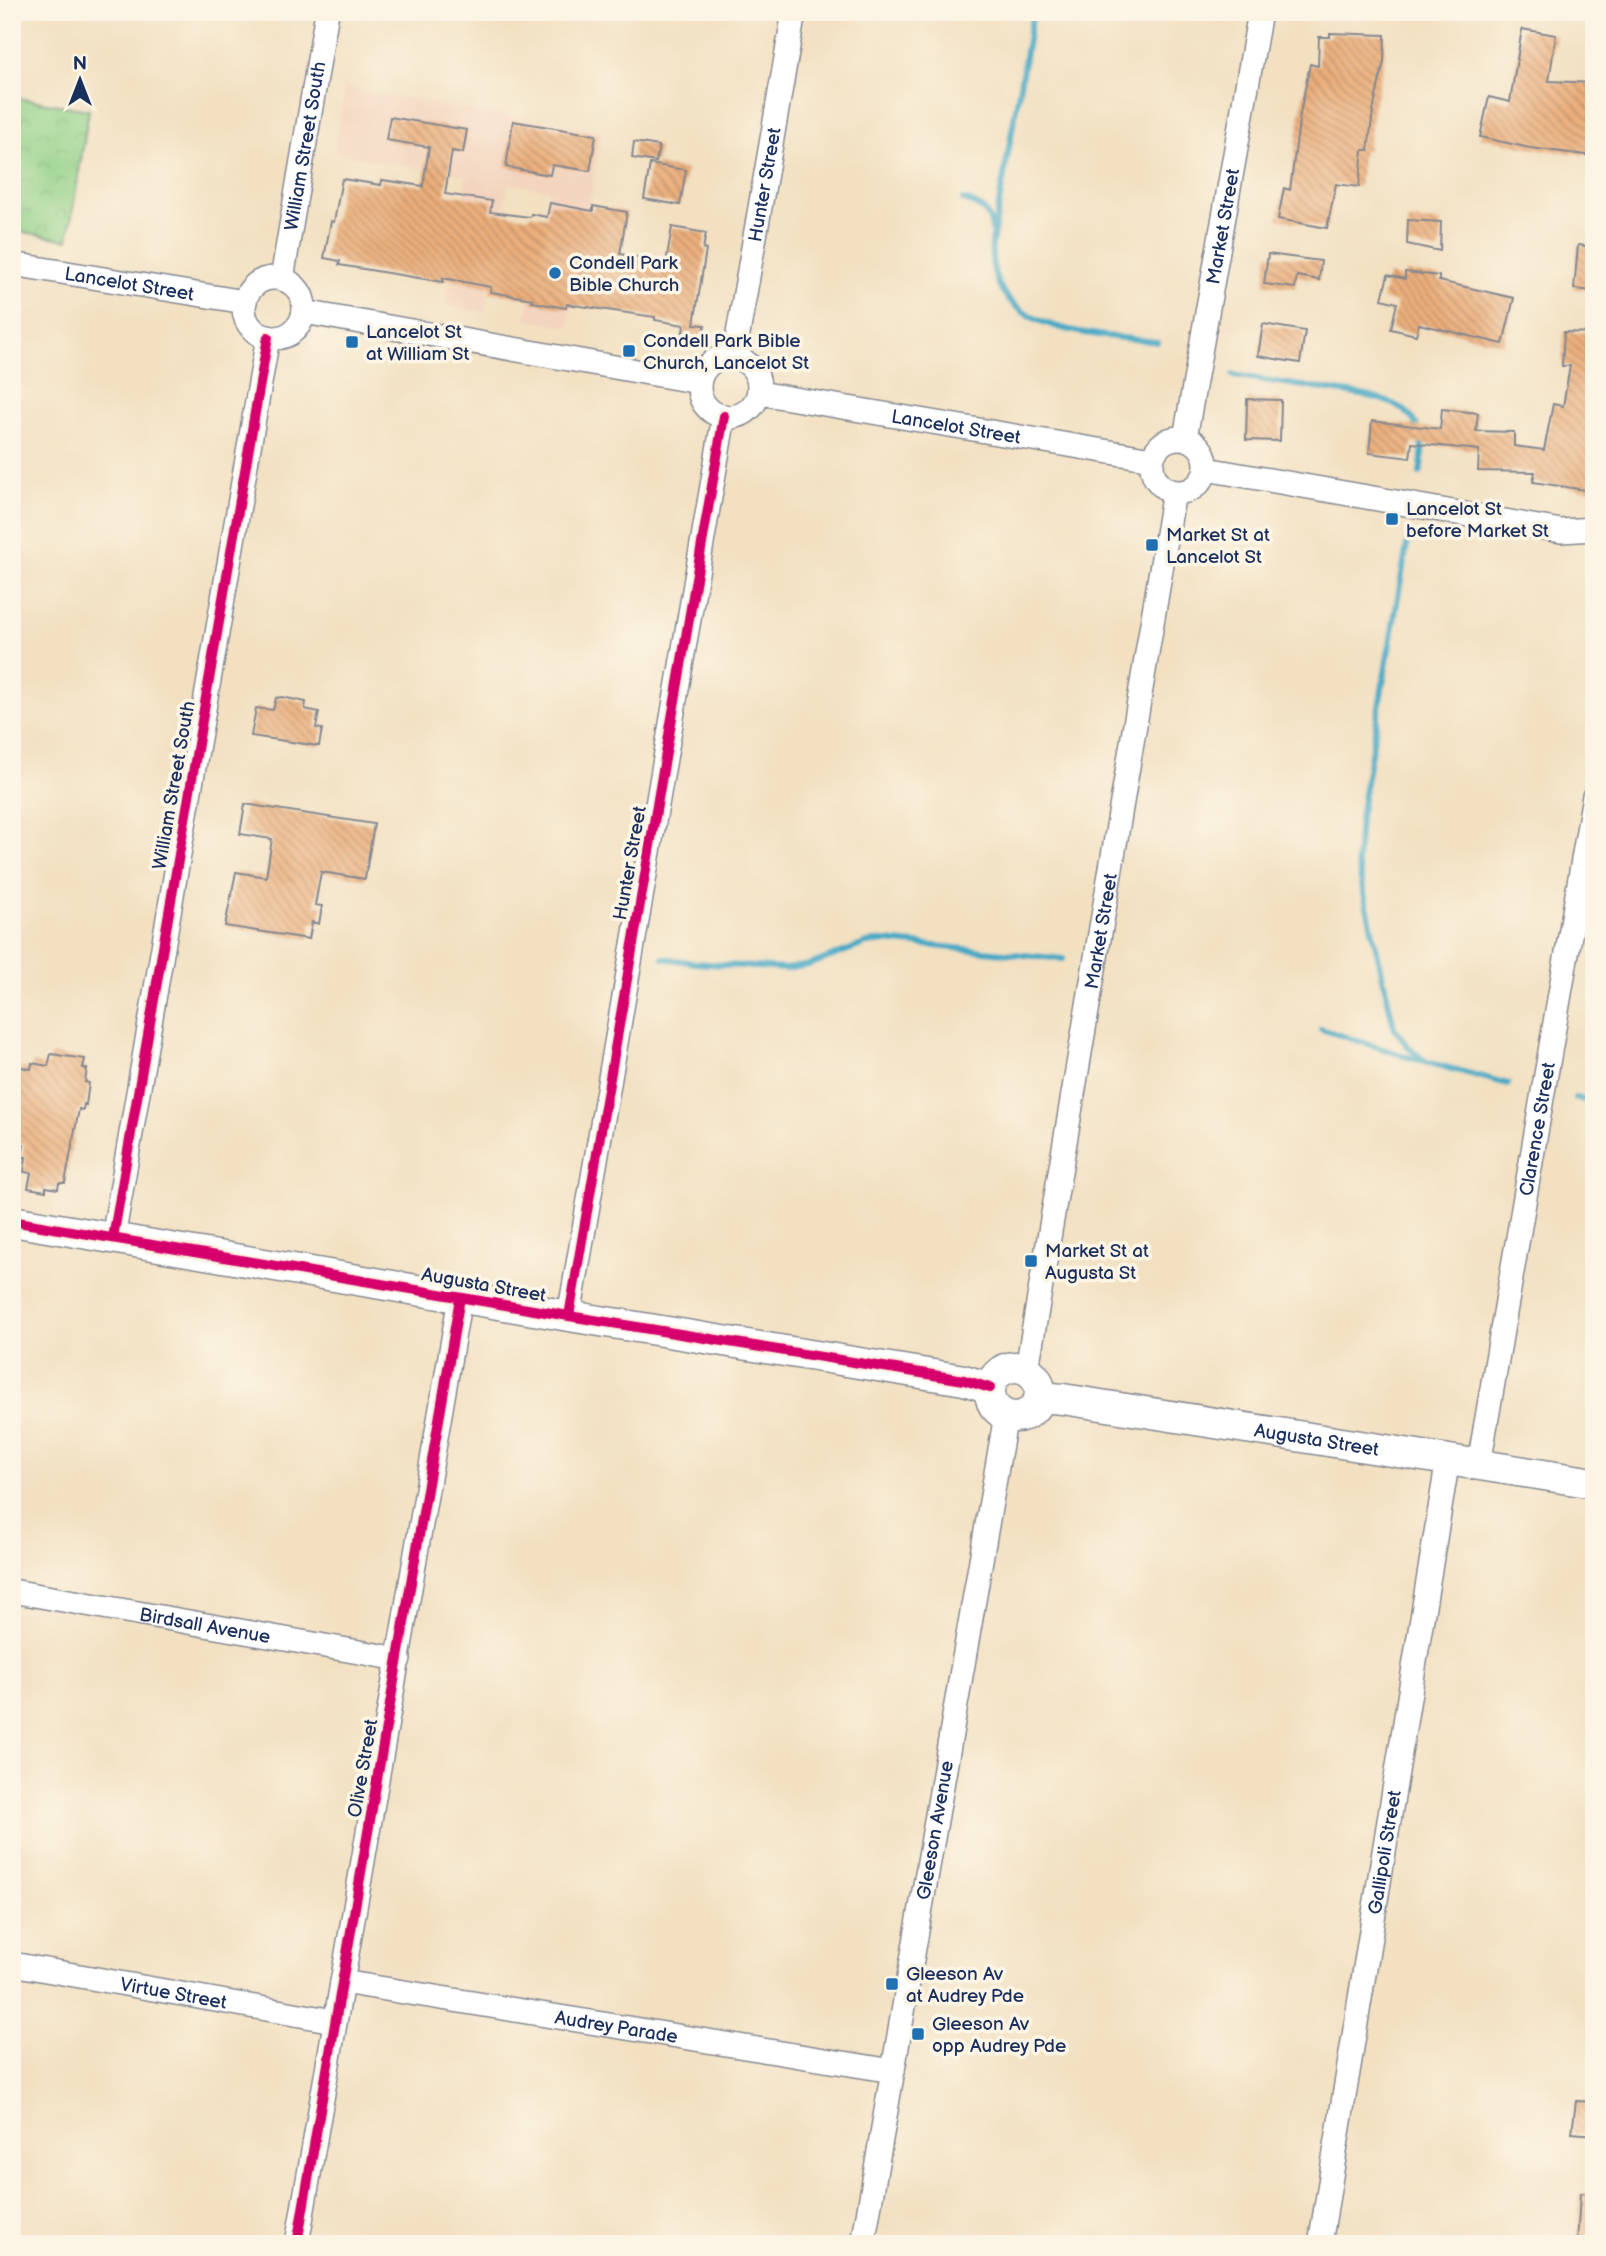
<svg xmlns="http://www.w3.org/2000/svg" width="1606" height="2256" font-family="'Balsamiq Sans',sans-serif">
  <style>
    .built { fill: #f3d4be }
    .park { fill: url(#park-crowns); stroke: #568072; stroke-width: 2 }
    .lines { fill: none; stroke-linecap: round; stroke-linejoin: round }
    .stream { stroke: #46a9c5; stroke-width: 6 }
    .building { fill: url(#building-back-hatch) }
    .minor-casing { stroke: #868890; stroke-width: 26 }
    .tertiary-casing { stroke: #868890; stroke-width: 33 }
    .minor { stroke: #fff; stroke-width: 23 }
    .tertiary { stroke: #fff; stroke-width: 30 }
    .cycleway-casing { stroke: #fcf5e5; stroke-width: 15 }
    .cycleway { stroke: #d6006c; stroke-width: 10 }
    .poi-dot { fill: #1f6fb2; stroke: #fcf5e5; stroke-width: 2.5 }
    .labels { text-anchor: middle; stroke-width: 7; stroke-linejoin: round; paint-order: stroke }
    .street-label { font-size: 19px; fill: #1b2f5e; stroke: #fcf5e5 }
    .poi-label { font-size: 19px; fill: #1b2f5e; stroke: #fcf5e5; text-anchor: start }
  </style>
  <defs>
    <pattern id="park-crowns" width="20" height="18" patternUnits="userSpaceOnUse" patternTransform="scale(1.75)"><rect width="20" height="18" fill="#91d087"/><path d="M2 6a3 3 0 1 1 6 0M12 15a3 3 0 1 1 6 0" fill="none" stroke="#7cb377"/></pattern>
    <pattern id="building-back-hatch" width="6" height="6" patternUnits="userSpaceOnUse" patternTransform="scale(1.75)"><rect width="6" height="6" fill="#ebaf7c"/><path d="M-1 5l2 2M0 0l6 6M5-1l2 2" fill="none" stroke="#be8f69"/></pattern>
  </defs>
  <rect width="100%" height="100%" fill="#fcf5e5"/>
  <filter id="ink" filterUnits="userSpaceOnUse"><feTurbulence type="fractalNoise" baseFrequency=".0143" numOctaves="2"/><feDisplacementMap in="SourceGraphic" scale="14" xChannelSelector="R" yChannelSelector="G"/><feConvolveMatrix kernelMatrix="1 2 1 2 8 2 1 2 1" color-interpolation-filters="sRGB"/></filter>
  <filter id="wash" filterUnits="userSpaceOnUse"><feTurbulence type="fractalNoise" baseFrequency=".00686" numOctaves="4" result="noise"/><feDisplacementMap in="SourceGraphic" scale="28" xChannelSelector="R" yChannelSelector="G"/><feGaussianBlur stdDeviation="1.57" result="paint"/><feColorMatrix in="noise" values="0 0 0 0 0 0 0 0 0 0 0 0 0 0 0 0 0 1.4 0 .05"/><feComposite in="paint" operator="in"/></filter>
  <g filter="url(#wash)">
    <rect width="100%" height="100%" fill="#f2e0c1"/>
    <path class="built" d="M345 88 602 132 568 327 526 320 549 190 508 183 485 313 445 306 467 176 334 153Z"/>
    <path class="park" d="M12 97 89 110 68 240 12 230Z"/>
    <g class="lines">
      <path class="stream" d="M1033 12 992 243C985 335 1092 333 1157 342
        M963 200C980 204 990 212 992 230
        M1233 375C1263 380 1294 385 1324 389 1380 398 1434 399 1420 473
        M1408 539 1360 817 1357 862 1394 1027 1408 1047 1424 1060
        M663 958 695 963 786 969 809 965 867 943 885 941 1063 959
        M1321 1029 1408 1057 1508 1084
        M1575 1098 1594 1102"/>
    </g>
    <g id="blocks">
      <path class="building" d="M1522 29 1556 35 1549 81 1594 83V156L1530 148 1480 137 1489 97 1510 102Z
        M1330 33 1385 35 1384 61 1373 111 1368 150H1363L1359 187 1336 184 1327 228 1278 219 1284 188 1290 190 1300 114 1310 64 1318 66 1319 37H1330Z
        M390 117 467 130 463 153 452 151 445 194 492 201 490 212 530 217 531 214 547 217 550 203 593 211V206L627 212 620 254 666 263 672 227 706 233 703 249 706 250 694 324 705 325 701 348 681 345 684 325 655 320V317L567 304 566 308 532 302 533 299 490 292 491 287 443 278V282L339 265 340 261 324 258 331 221 334 222 342 179 381 185 382 180 423 186 429 147 386 140Z
        M513 121 596 135 590 171 552 165 550 175 506 167Z
        M634 142 659 146 656 162 632 158Z
        M650 164 686 170 680 205 644 199Z
        M1408 220 1441 222 1440 251 1407 244Z
        M1578 245 1594 247V291L1574 289Z
        M1268 254 1321 261 1319 280 1297 276 1295 288 1264 284Z
        M1405 272 1439 276V281L1514 298 1503 344 1419 324 1416 335 1391 329 1397 303 1382 299 1388 275 1405 279Z
        M1263 324 1305 331 1300 363 1258 356Z
        M1564 332 1594 333V478L1592 491 1533 482 1535 472 1478 471 1479 450 1412 443 1410 458 1369 453 1372 421 1440 429 1442 409 1478 413 1476 431 1514 432V446L1544 450 1553 404 1563 406 1570 366H1562Z
        M1247 399 1281 400 1280 441 1246 440Z
        M282 697 306 702 305 709 319 712 316 728 322 729 319 746 251 736 256 708 273 710 276 698Z
        M245 804 374 824 365 879 321 872 315 905 322 906 319 924 312 922 309 939 225 926 236 872 266 877 272 839 240 834Z
        M51 1054 85 1059 83 1068 87 1069 85 1082 89 1083 86 1105 84 1104 83 1110 79 1109 65 1183H59L58 1189 46 1187V1191L28 1188 31 1173 24 1172 26 1157H22L24 1144 12 1142V1101H15L21 1067 31 1069 32 1063 48 1066Z
        M1576 2101 1594 2102V2135L1572 2133Z
        M1580 2193 1594 2194V2244H1577Z"/>
    </g>
  </g>
  <g filter="url(#ink)">
    <use href="#blocks" fill-opacity="0" stroke="#868890" stroke-width="2"/>
    <g class="lines">
      <defs>
        <g id="minor">
          <path id="s1" d="M12 264 245 302"/>
          <circle cx="274" cy="308" r="30"/>
          <path id="s2" d="M282 279 327 12"/>
          <path d="M304 312 699 382"/>
          <path id="s3" d="M734 357 794 12"/>
          <circle cx="729" cy="387" r="30"/>
          <path id="s4" d="M759 393 1152 459"/>
          <circle cx="1179" cy="465" r="27"/>
          <path id="s5" d="M1185 438 1260 12"/>
          <path d="M1206 469 1561 531 1594 529"/>
          <path d="M113 1238 268 337"/>
          <path d="M569 1316 724 416"/>
          <path id="s6" d="M1027 1369 1174 492"/>
          <path id="s7" d="M1479 1464 1594 796"/>
          <path id="s8" d="M12 1591 399 1659"/>
          <path id="s9" d="M12 1964 334 2021"/>
          <path id="s10" d="M342 1982 893 2071"/>
          <path d="M297 2244 460 1298"/>
          <path id="s11" d="M863 2244 1006 1415"/>
          <path id="s12" d="M1320 2244 1448 1459"/>
        </g>
        <g id="tertiary">
          <path d="M12 1221 569 1316 964 1380 990 1388"/>
          <circle cx="1015" cy="1392" r="25"/>
          <path id="s13" d="M1040 1397 1063 1399 1594 1483"/>
        </g>
      </defs>
      <use href="#minor" class="minor-casing"/>
      <use href="#tertiary" class="tertiary-casing"/>
      <use href="#minor" class="minor"/>
      <use href="#tertiary" class="tertiary"/>
      <defs>
        <path id="cycleway" d="M12 1221 569 1316 964 1380 990 1388
          M113 1238 268 337
          M569 1316 724 416
          M297 2244 460 1298"/>
      </defs>
      <use href="#cycleway" class="cycleway-casing"/>
      <use href="#cycleway" class="cycleway"/>
    </g>
  </g>
  <g class="poi-dot">
    <circle cx="555" cy="273" r="7"/>
    <rect x="345" y="335" width="14" height="14" rx="3.5"/>
    <rect x="622" y="344" width="14" height="14" rx="3.5"/>
    <rect x="1385" y="512" width="14" height="14" rx="3.5"/>
    <rect x="1145" y="538" width="14" height="14" rx="3.5"/>
    <rect x="1024" y="1254" width="14" height="14" rx="3.5"/>
    <rect x="885" y="1977" width="14" height="14" rx="3.5"/>
    <rect x="911" y="2027" width="14" height="14" rx="3.5"/>
  </g>
  <g class="labels">
    <g class="street-label">
      <text dy="7" stroke="none"><textPath href="#s2" startOffset="135">William Street South</textPath></text>
      <text dy="7" stroke="none"><textPath href="#s3" startOffset="175">Hunter Street</textPath></text>
      <text dy="7" stroke="none"><textPath href="#s5" startOffset="215">Market Street</textPath></text>
      <text dy="7" stroke="none"><textPath href="#s1" startOffset="119">Lancelot Street</textPath></text>
      <text dy="7" stroke="none"><textPath href="#s4" startOffset="200">Lancelot Street</textPath></text>
      <text transform="translate(173 785) rotate(-80)" y="7">William Street South</text>
      <text transform="translate(629 863) rotate(-80)" y="7">Hunter Street</text>
      <text dy="7" stroke="none"><textPath href="#s6" startOffset="444">Market Street</textPath></text>
      <text dy="7" stroke="none"><textPath href="#s7" startOffset="340">Clarence Street</textPath></text>
      <text transform="translate(484 1284) rotate(10)" y="7">Augusta Street</text>
      <text dy="7" stroke="none"><textPath href="#s13" startOffset="280">Augusta Street</textPath></text>
      <text dy="7" stroke="none"><textPath href="#s8" startOffset="196">Birdsall Avenue</textPath></text>
      <text transform="translate(362 1768) rotate(-80)" y="7">Olive Street</text>
      <text dy="7" stroke="none"><textPath href="#s11" startOffset="420">Gleeson Avenue</textPath></text>
      <text dy="7" stroke="none"><textPath href="#s12" startOffset="397">Gallipoli Street</textPath></text>
      <text dy="7" stroke="none"><textPath href="#s9" startOffset="164">Virtue Street</textPath></text>
      <text dy="7" stroke="none"><textPath href="#s10" startOffset="278">Audrey Parade</textPath></text>
    </g>
    <g class="poi-label">
      <text x="569" y="269">Condell Park<tspan x="569" dy="22">Bible Church</tspan></text>
      <text x="366" y="338">Lancelot St<tspan x="366" dy="22">at William St</tspan></text>
      <text x="643" y="347">Condell Park Bible<tspan x="643" dy="22">Church, Lancelot St</tspan></text>
      <text x="1406" y="515">Lancelot St<tspan x="1406" dy="22">before Market St</tspan></text>
      <text x="1166" y="541">Market St at<tspan x="1166" dy="22">Lancelot St</tspan></text>
      <text x="1045" y="1257">Market St at<tspan x="1045" dy="22">Augusta St</tspan></text>
      <text x="906" y="1980">Gleeson Av<tspan x="906" dy="22">at Audrey Pde</tspan></text>
      <text x="932" y="2030">Gleeson Av<tspan x="932" dy="22">opp Audrey Pde</tspan></text>
    </g>
  </g>
  <rect width="1606" height="2256" fill="none" stroke="#fcf5e5" stroke-width="42"/>
  <g transform="translate(80 80)" stroke="#fcf5e5" stroke-width="5" paint-order="stroke">
  <path d="M0-5L12 26L0 18L-12 26Z" fill="#1b2f5e"/>
  <text y="-10" font-size="19" font-weight="bold" text-anchor="middle" fill="#1b2f5e">N</text>
  </g>
</svg>
